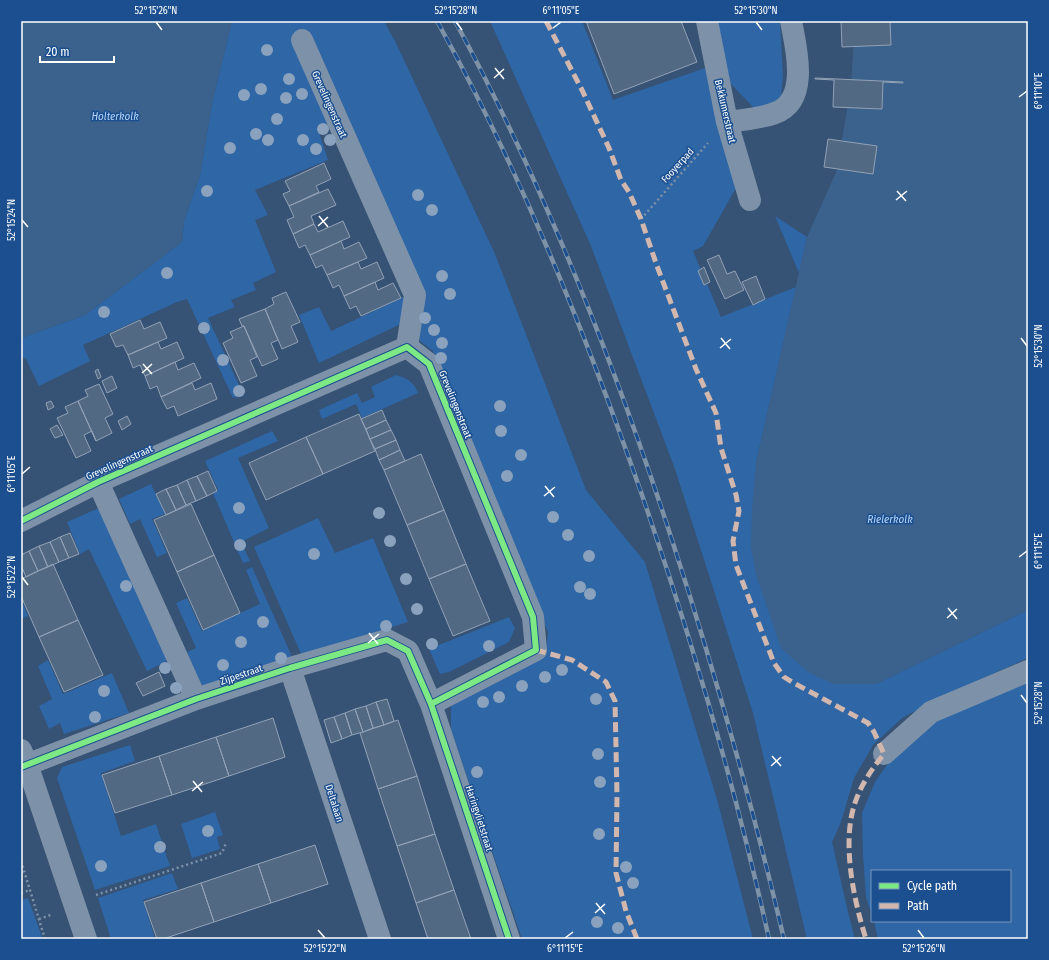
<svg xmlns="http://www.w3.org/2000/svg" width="1049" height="960" font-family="'Fira Sans Condensed',sans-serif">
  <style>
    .green { fill: #2f66a5 }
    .water { fill: #3b618d }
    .building { fill: #526984; stroke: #92a2b6 }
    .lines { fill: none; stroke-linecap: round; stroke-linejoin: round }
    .path { stroke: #7d92a8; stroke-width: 2.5; stroke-dasharray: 2 3; stroke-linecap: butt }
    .minor { stroke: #7d92a8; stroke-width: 22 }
    .rail-casing { stroke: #7e92a7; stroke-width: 4.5 }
    .rail { stroke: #1b4f8f; stroke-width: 3; stroke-dasharray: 9; stroke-linecap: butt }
    .quiet { stroke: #d1b7ad; stroke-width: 5; stroke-dasharray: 10 5; stroke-linecap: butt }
    .cycleway-casing { stroke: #1b4f8f; stroke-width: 8 }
    .cycleway { stroke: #7ce984; stroke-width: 6 }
    .tree { fill: #8aa2be }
    .ticks { fill: none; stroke: #fff; stroke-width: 1.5 }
    .labels { text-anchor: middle; stroke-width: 3; stroke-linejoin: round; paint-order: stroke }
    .street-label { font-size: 10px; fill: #fff; stroke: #1b4f8f }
    .water-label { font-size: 11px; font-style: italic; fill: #b5d3f5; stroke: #1b4f8f }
    .neatline { fill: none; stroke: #fff; stroke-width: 1.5 }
    .ticks-label { font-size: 10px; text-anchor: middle; fill: #fff }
  </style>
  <rect width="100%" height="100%" fill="#365274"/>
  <path class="green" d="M232 21H384L395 41 495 254 586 490 645 562 718 803 753 939H522L451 730V706L546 650 548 632 513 550 433 351 420 341 418 328 338 121 317 126 328 160 255 190 268 215 255 220 276 272 253 283 256 290 231 300 235 307 208 318 244 396 233 398 187 299 177 302 83 345 90 361 39 386 26 359 21 357V338L85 315 182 242 184 221 200 175 212 103Z
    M490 21H582L613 100 705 68 736 188 703 246 693 251 721 317 796 287 756 463 876 684 1028 610V658L943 696 902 718 873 745 854 778 841 822 832 842 848 912 855 939H807L753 713 675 469 591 246Z
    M715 21H780L783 75 780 107 755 109 730 83Z
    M775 216 807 237 799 273Z
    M408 295 407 321 319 363 299 315 319 307 331 331Z
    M396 375C407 378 414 382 418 393L362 418 356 404 322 419 319 410 357 393 362 403 375 397 371 387Z
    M272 431 278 441 238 458 269 528 241 542 250 561 243 563 213 493 218 490 205 461Z
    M151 484 165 514 152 519 167 553 157 557 140 519 130 524 119 499Z
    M101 507 169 660 147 671 89 549 80 554 67 522Z
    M318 518 335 553 373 538 408 622 302 656 254 547Z
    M252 567 293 659 206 688 198 681 187 652 196 648 176 603 187 598 202 631 260 604 246 570Z
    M21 599 28 616 21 619Z
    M509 617 515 628 509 642 449 672 440 674 429 649Z
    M48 660 63 694 112 673 129 713 64 734 60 723 49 729 39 706 52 699 38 666Z
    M1028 678V939H878L874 921H1010V871H872V916L866 897 863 855 862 813 875 782 891 759 940 716Z
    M130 745 135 761 101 773 121 836 156 824 170 866 95 890 57 778 62 767Z
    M215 812 223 835 217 837 220 849 192 858 181 824Z
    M172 873 178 889 143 900 155 939H111L98 898Z
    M28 898 42 937 37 939H21V900Z"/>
  <path class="water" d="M21 21H232L212 103 200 175 184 221 182 242 85 315 21 338Z
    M855 21H1028V610L876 684H833L808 672 781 648 756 575 751 547 752 508 756 463 807 237 837 170 851 85Z"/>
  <path class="building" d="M586 21H681L697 62 614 94Z
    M841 21H890L891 45 842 47Z
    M815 78 903 82V83L883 82 882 109 833 107 834 80 815 79Z
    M828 139 877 146 873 174 824 167Z
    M324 163 331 179 316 186 319 192 289 206 283 194 290 191 285 181Z
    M328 189 336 205 311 216 314 224 293 234 287 220 294 217 289 206Z
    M343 221 350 237 310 255 305 245 299 248 293 234 314 224 318 232Z
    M341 241 344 249 359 242 367 258 327 275 322 265 316 268 310 255Z
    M719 255 727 274 735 271 744 290 725 299 707 260Z
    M358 262 361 269 377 262 384 278 344 296 339 285 333 288 327 275Z
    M704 267 710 282 704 285 698 271Z
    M756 276 765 299 753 305 742 282Z
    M375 282 378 290 393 283 401 298 361 316 356 306 350 309 344 296Z
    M286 292 300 322 291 326 298 342 282 349 265 309 274 304 272 298Z
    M265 309 278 340 271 343 278 359 262 366 244 326H242L239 319Z
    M140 320 144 329 160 322 167 338 128 355 123 345 116 347 110 334Z
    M244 326 257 357 250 360 257 376 241 383 223 343 233 338 230 332Z
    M158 342 161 349 177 342 184 358 145 376 140 365 133 368 128 355Z
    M175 362 178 370 194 363 201 378 161 397 157 386 150 389 145 376Z
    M98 369 101 377 98 379 95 371Z
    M112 376 117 388 107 393 102 381Z
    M192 383 195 390 211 383 217 399 178 416 174 406 167 409 161 397Z
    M99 384 113 414 105 418 112 433 96 441 78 401 88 396 85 390Z
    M51 401 54 407 48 410 46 403Z
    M78 401 96 441 92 431 84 435 91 451 76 458 57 418 68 413 65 407Z
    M382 410 386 420 366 429 361 419Z
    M359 414 375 451 323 474 306 437Z
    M127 416 131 424 122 430 118 421Z
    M386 420 391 430 370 439 366 429Z
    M57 425 63 435 55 438 50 429Z
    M391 430 396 440 375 449 370 439Z
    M306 437 323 474 266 500 249 463Z
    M396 440 400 450 379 460 375 449Z
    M400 450 405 461 384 470 379 460Z
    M421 454 444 510 407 525 384 470Z
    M208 471 217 491 207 496 197 476Z
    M197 476 207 496 196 501 187 480Z
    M187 480 196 501 186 505 177 485Z
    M177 485 186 505 176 510 166 489Z
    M166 489 176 510 166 515 156 494Z
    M191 504 214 555 177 572 154 520Z
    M444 510 466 564 429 579 407 525Z
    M70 533 79 554 69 558 60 537Z
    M60 537 69 558 59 562 50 542Z
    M50 542 59 562 48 567 39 546Z
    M39 546 48 567 38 571 29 551Z
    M29 551 38 571 26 577 21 565V555Z
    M214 555 240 613 203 630 177 572Z
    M53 564 78 620 39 637 21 596V579Z
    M466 564 490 621 453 636 429 579Z
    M78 620 103 675 64 692 39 637Z
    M159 672 165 686 143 696 136 683Z
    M387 699 394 721 384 725 376 702Z
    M376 702 384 725 373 728 366 706Z
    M366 706 373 728 363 732 355 709Z
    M355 709 363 732 352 735 345 713Z
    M345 713 352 735 342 739 334 717Z
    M334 717 342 739 331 743 324 720Z
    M273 718 285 757 229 776 216 737Z
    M398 720 417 776 378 789 360 733Z
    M216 737 229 776 172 795 159 756Z
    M159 756 172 795 115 813 102 775Z
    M417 776 435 834 397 846 378 789Z
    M435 834 454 890 416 903 397 846Z
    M315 845 328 884 271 903 258 864Z
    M258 864 271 903 214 922 201 883Z
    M201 883 214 922 163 939H157L144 902Z
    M454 890 471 939H428L416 903Z"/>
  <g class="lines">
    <path class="path" d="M641 219 708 143
      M21 861 45 939
      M21 893 30 890
      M96 895 222 853 226 843
      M39 919 53 914"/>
    <path class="minor" d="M707 21 727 122 750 200
      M302 40 415 295 407 347
      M727 122C741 120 763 118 775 113 810 101 796 47 791 21
      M407 347 429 364 533 617 536 650 431 704
      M98 482 196 699
      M21 521 98 482 407 347
      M290 668 380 939
      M21 750 27 764 86 939
      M884 754 931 712 1028 671
      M21 767 196 699 290 668 387 640 408 651 431 704 509 939"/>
    <defs>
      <path id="rail" d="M437 21C521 172 585 332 642 495 692 640 736 789 769 939
        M455 21C544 185 613 359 671 537 714 669 752 803 784 939"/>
    </defs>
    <use href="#rail" class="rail-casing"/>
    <use href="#rail" class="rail"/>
    <path class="quiet" d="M546 21 582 90 609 148 621 180 629 192 641 219 657 266 696 369 716 413 721 448 736 495 739 511 733 541 736 565 774 663 784 677 792 682 868 723 874 732 884 754C871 770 860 786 854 806 842 845 854 901 866 939
      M536 650 572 660 606 682 615 701 617 795 616 873 626 911 637 939"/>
    <defs>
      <path id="cycleway" d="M21 521 98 482 407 347 429 364 533 617 536 650 431 704
        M21 767 196 699 290 668 387 640 408 651 431 704 509 939"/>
    </defs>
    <use href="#cycleway" class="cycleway-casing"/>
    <use href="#cycleway" class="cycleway"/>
  </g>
  <g class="tree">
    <circle cx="267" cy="50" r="6"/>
    <circle cx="289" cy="79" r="6"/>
    <circle cx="261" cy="89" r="6"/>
    <circle cx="302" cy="94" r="6"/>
    <circle cx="244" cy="95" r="6"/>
    <circle cx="286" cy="98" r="6"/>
    <circle cx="277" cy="119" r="6"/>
    <circle cx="323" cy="129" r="6"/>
    <circle cx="256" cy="134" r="6"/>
    <circle cx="268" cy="140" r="6"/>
    <circle cx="303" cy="140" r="6"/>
    <circle cx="330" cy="140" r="6"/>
    <circle cx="230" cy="148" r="6"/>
    <circle cx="316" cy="149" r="6"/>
    <circle cx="207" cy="191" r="6"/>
    <circle cx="418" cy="195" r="6"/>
    <circle cx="432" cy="210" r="6"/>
    <circle cx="167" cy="273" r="6"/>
    <circle cx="442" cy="276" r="6"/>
    <circle cx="450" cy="294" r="6"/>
    <circle cx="104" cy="312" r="6"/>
    <circle cx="425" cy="318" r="6"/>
    <circle cx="204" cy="328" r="6"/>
    <circle cx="434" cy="330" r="6"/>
    <circle cx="442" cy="343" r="6"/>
    <circle cx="441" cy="358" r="6"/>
    <circle cx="223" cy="360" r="6"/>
    <circle cx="239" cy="391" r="6"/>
    <circle cx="500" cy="406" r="6"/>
    <circle cx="501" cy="431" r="6"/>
    <circle cx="521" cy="455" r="6"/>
    <circle cx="507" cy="476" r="6"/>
    <circle cx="239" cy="508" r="6"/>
    <circle cx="379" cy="513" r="6"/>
    <circle cx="553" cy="517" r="6"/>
    <circle cx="568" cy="535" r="6"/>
    <circle cx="390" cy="541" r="6"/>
    <circle cx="240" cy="545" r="6"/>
    <circle cx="314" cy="554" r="6"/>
    <circle cx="589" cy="556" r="6"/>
    <circle cx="406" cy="579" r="6"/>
    <circle cx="126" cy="586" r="6"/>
    <circle cx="580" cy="587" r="6"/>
    <circle cx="590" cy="594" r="6"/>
    <circle cx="417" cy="609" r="6"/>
    <circle cx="263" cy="622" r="6"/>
    <circle cx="386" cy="626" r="6"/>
    <circle cx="241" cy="642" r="6"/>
    <circle cx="432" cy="644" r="6"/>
    <circle cx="489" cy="646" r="6"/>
    <circle cx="281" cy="658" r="6"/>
    <circle cx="223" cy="665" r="6"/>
    <circle cx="165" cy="668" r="6"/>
    <circle cx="562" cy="670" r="6"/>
    <circle cx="545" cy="677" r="6"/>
    <circle cx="522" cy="686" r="6"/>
    <circle cx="176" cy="688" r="6"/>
    <circle cx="104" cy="691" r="6"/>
    <circle cx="499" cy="697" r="6"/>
    <circle cx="596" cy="699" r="6"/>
    <circle cx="483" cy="702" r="6"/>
    <circle cx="95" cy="717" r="6"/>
    <circle cx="598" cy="754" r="6"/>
    <circle cx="477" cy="772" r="6"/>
    <circle cx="600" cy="782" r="6"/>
    <circle cx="208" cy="831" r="6"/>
    <circle cx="599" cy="834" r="6"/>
    <circle cx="160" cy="847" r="6"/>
    <circle cx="101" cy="866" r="6"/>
    <circle cx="626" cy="867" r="6"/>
    <circle cx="633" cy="883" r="6"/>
    <circle cx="597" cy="922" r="6"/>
    <circle cx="618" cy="928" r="6"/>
  </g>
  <path class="ticks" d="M156 22 162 30M456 22 462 30M756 22 762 30M553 28 561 22M495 68 504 79M494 78 504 69M1019 97 1027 91M897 191 906 201M896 200 907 191M319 216 328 227M22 220 28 227M318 226 328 217M721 338 730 349M1021 338 1027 346M720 348 731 339M143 364 152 374M142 373 152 364M22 474 30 467M545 486 554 497M544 496 555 487M1019 557 1027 551M22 577 28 585M948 608 957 619M947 618 957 609M369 633 378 644M368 643 379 634M1021 695 1027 703M772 756 781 766M771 766 781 757M193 781 202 792M192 791 203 782M596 903 605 914M595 913 605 904M318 930 325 938M918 930 924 938M565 938 573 932"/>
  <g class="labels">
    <g class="street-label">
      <text transform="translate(330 104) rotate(66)" y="4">Grevelingenstraat</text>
      <text transform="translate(726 111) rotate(77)" y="4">Bekkumerstraat</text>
      <text transform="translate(677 165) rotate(-48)" y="4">Fooyerpad</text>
      <text transform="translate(456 404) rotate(68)" y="4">Grevelingenstraat</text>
      <text transform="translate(119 462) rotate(-24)" y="4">Grevelingenstraat</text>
      <text transform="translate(241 674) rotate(-19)" y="4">Zijpestraat</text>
      <text transform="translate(335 803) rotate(72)" y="4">Deltalaan</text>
      <text transform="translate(480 818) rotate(72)" y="4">Haringvlietstraat</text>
    </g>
    <g class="water-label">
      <text x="115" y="120">Holterkolk</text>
      <text x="890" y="523">Rielerkolk</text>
    </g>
  </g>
  <rect width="1049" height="960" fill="none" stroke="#1b4f8f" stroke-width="44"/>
  <rect x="871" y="870" width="140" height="52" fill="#1b4f8f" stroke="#7695bc"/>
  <rect x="879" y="883" width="20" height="6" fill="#7ce984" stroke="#7695bc"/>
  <text x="907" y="890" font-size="12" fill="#ffffff">Cycle path</text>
  <rect x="879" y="903" width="20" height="6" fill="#d1b7ad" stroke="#7695bc"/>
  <text x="907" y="910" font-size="12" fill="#ffffff">Path</text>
  <path d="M40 56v6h74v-6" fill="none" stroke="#ffffff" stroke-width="2"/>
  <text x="46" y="56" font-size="12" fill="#ffffff" stroke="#1b4f8f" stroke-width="3" paint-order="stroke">20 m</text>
  <rect x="22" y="22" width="1005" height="916" class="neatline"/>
  <g class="ticks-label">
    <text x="156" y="14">52°15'26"N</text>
    <text x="456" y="14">52°15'28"N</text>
    <text x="561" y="14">6°11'05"E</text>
    <text x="756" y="14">52°15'30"N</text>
    <text transform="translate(1038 91) rotate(-90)" y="4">6°11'10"E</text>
    <text transform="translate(11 220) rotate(-90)" y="4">52°15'24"N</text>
    <text transform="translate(1038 346) rotate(-90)" y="4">52°15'30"N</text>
    <text transform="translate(11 474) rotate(-90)" y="4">6°11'05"E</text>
    <text transform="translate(1038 551) rotate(-90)" y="4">6°11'15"E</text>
    <text transform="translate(11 577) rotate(-90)" y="4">52°15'22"N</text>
    <text transform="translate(1038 703) rotate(-90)" y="4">52°15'28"N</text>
    <text x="325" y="952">52°15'22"N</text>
    <text x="565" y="952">6°11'15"E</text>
    <text x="924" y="952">52°15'26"N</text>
  </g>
</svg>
